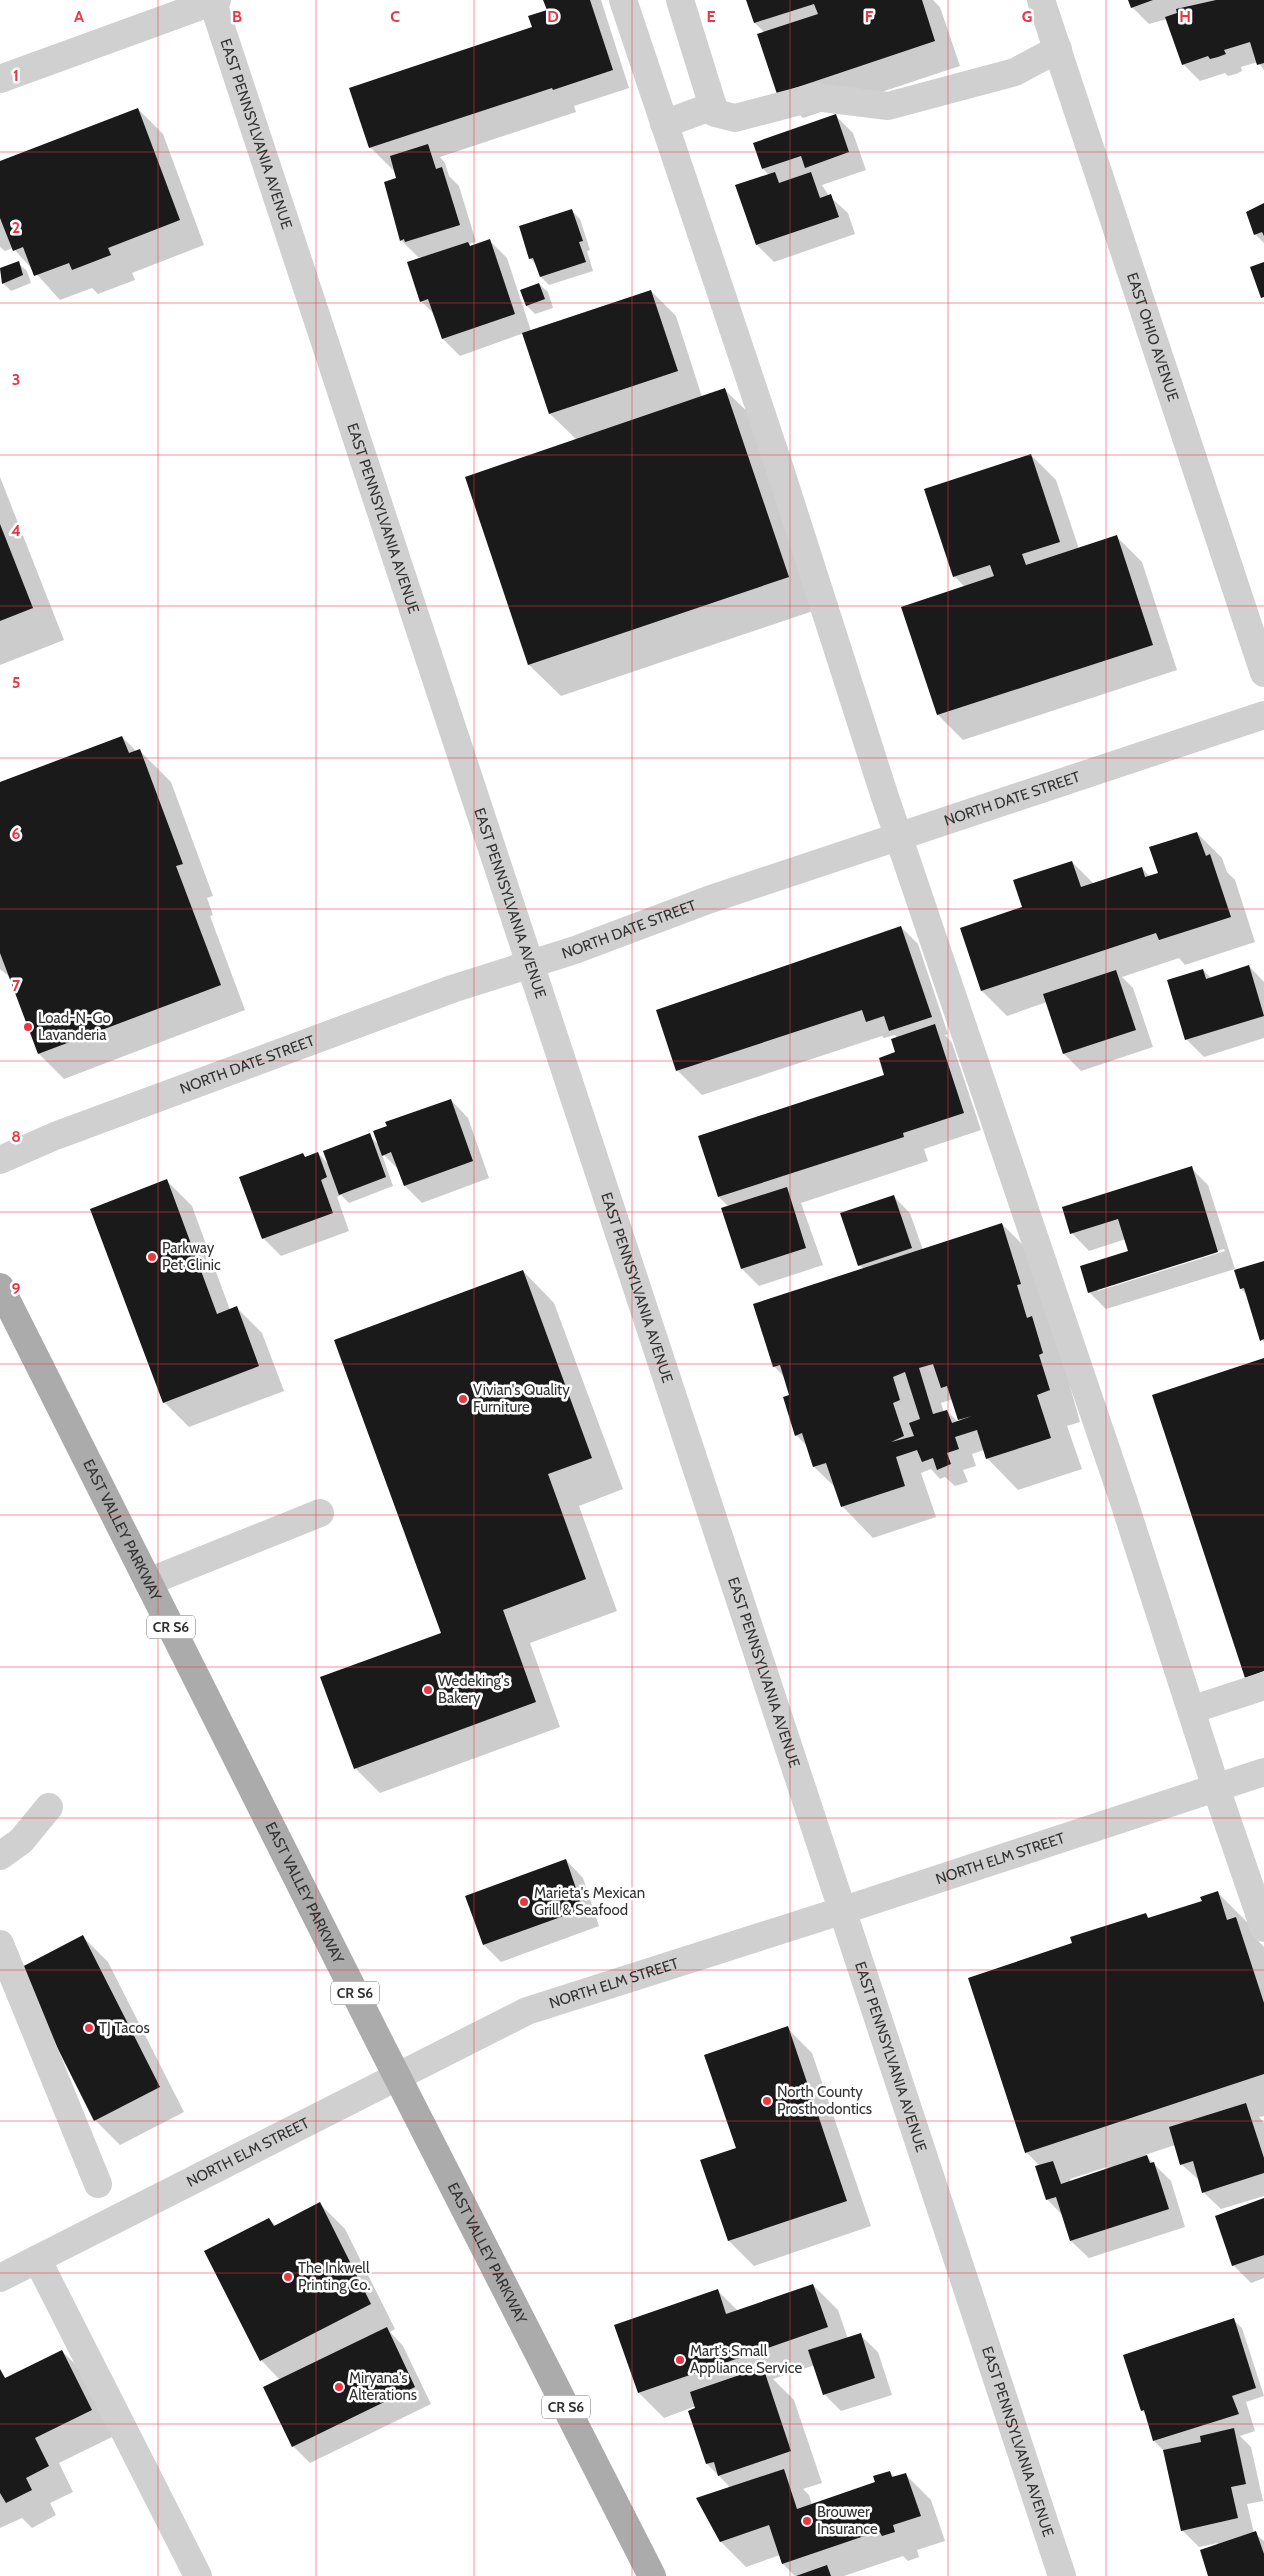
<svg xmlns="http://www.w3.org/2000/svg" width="1264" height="2576" font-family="Cabin,sans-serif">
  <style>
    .shadow { fill: #0003; fill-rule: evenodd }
    .building { fill: #1a1a1a; fill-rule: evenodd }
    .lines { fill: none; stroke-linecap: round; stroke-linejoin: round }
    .minor { stroke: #d0d0d0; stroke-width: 28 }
    .major { stroke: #ababab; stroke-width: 28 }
    .grid { fill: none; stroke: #e63946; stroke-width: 1; stroke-opacity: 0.55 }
    .poi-dot { fill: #e63946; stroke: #fff; stroke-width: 2 }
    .labels { text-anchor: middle; stroke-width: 5; stroke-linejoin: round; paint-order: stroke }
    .shield { fill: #fff; stroke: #707070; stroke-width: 1 }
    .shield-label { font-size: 14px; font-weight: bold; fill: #333 }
    .street-label { font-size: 15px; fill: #333; stroke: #fff }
    .poi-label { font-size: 15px; fill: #333; stroke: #fff; text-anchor: start }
    .grid-label { font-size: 16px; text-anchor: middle; font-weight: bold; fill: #e63946; stroke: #fff; stroke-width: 5; stroke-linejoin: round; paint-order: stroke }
  </style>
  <rect width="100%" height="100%" fill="#fff"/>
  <path class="shadow" d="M545 0H601L629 88 574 106 576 112 440 157 445 163 449 176 459 186 476 242 469 244 471 246 490 241 507 258 531 331 651 291 676 316 702 397 725 390 757 421 819 609 561 696 529 665 466 477 577 440 550 414 524 333 460 356 443 339 435 315 421 301 423 258 418 257 401 240 398 178 395 172 370 147 534 28 548 11Z
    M748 0H933L940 7 960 66 803 118 778 93 765 33 755 23Z
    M1129 0H1264V70L1258 62 1241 67 1242 71 1236 74 1228 76 1225 73 1200 81 1183 64 1167 19 1149 24 1132 7Z
    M138 109 163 134 204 245 132 273 135 280 98 294 92 288 60 300 13 248 5 251 0 247V162Z
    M836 116 853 133 866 170 822 185 829 196 848 213 855 234 774 262 757 245 737 186 769 175 763 169Z
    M1264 204V243L1255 234 1256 207Z
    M571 210 580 219 590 250 587 251 593 271 549 285 541 277 537 266 530 258Z
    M18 263 27 271 31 283 11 291 3 283 0 269Z
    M539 284 548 292 553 308 535 314 527 306Z
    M1031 455 1056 480 1079 549 1117 537 1142 562 1177 670 963 740 938 715 903 607 965 587 954 576Z
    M0 477 64 640 0 665Z
    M122 737 137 752 140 751 171 782 213 896 207 898 213 915 210 916 245 1010 64 1079 39 1054 10 977 0 969V783Z
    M1197 833 1222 858 1227 872 1235 880 1255 942 1185 965 1179 958 1122 977 1133 988 1153 1047 1081 1071 1064 1054 1047 1002 1007 1016 982 991 1023 908 1072 862 1094 884 1142 868 1150 877 1160 874Z
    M901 927 918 944 948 1034 945 1035 952 1043 981 1130 924 1149 928 1161 801 1203 823 1265 759 1286 742 1269 729 1207 719 1197 884 1076 896 1053 897 1038 895 1035 884 1038 882 1036 702 1095 677 1070Z
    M1249 966 1264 982V1038L1204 1057 1186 1039 1203 970 1211 978Z
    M451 1100 468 1118 489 1178 422 1203 405 1186 399 1170 381 1152 393 1186 349 1203 341 1195 337 1197 349 1231 281 1256 263 1238 303 1155 306 1158 318 1153 329 1165 369 1135 380 1146Z
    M1191 1168 1208 1185 1235 1269 1106 1309 1089 1292 1129 1252 1126 1239 1089 1251 1072 1233ZM1224 1249 1225 1251 1098 1291V1288Z
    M167 1181 192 1206 230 1310 237 1308 262 1333 284 1391 189 1427 164 1402Z
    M893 1196 910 1213 923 1250 1002 1224 1034 1256 1074 1384 1070 1386 1080 1422 1067 1426 1082 1469 1018 1490 987 1458 984 1450 972 1454 976 1466 963 1470 968 1482 955 1486 945 1477 940 1479 931 1469 921 1473 936 1517 873 1538 842 1506 837 1489 814 1467 807 1446 796 1435 791 1395 785 1378 774 1366 864 1269 859 1265ZM953 1399 961 1421 958 1422 947 1411 944 1412 941 1403Z
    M1264 1263V1343L1247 1295 1241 1289Z
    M523 1271 554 1303 623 1489 579 1506 617 1611 530 1643 560 1727 380 1793 355 1768 443 1634Z
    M566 1860 583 1878 599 1926 501 1962 484 1945Z
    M1218 1893 1249 1924 1253 1935 1264 1947V2116L1259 2117 1264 2123V2196L1221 2209 1203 2192 1200 2181 1181 2164 1175 2145 1145 2155 1171 2181 1185 2227 1089 2258 1071 2241 1063 2216 1047 2199 1040 2166 1026 2152 1074 1944 1145 1914 1150 1919 1203 1902ZM1107 2167 1108 2169 1071 2182 1070 2179Z
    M83 1937 108 1962 184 2112 120 2145 95 2120Z
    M787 2028 812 2053 871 2226 754 2266 729 2241 702 2161 738 2148Z
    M1264 2200V2278L1251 2283 1233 2265Z
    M320 2204 345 2229 395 2329 390 2332 403 2346 431 2404 310 2463 293 2446 280 2380 261 2360 269 2219 276 2226Z
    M813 2285 838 2310 848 2339 860 2335 878 2352 892 2395 841 2411 824 2394 815 2365 773 2379 794 2400 822 2483 803 2489 809 2495 812 2505 877 2483 890 2472 895 2478 906 2475 931 2500 945 2541 917 2550 919 2557 908 2561 903 2556 844 2576H795L783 2564 780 2555 746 2567 721 2542 731 2488 707 2464 696 2406 664 2418 639 2393 616 2325 717 2290 738 2311Z
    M1233 2320 1242 2328 1264 2396 1246 2402 1255 2431 1240 2436 1251 2447 1263 2501 1247 2504 1254 2533 1264 2541V2576H1210L1218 2543 1199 2547 1182 2530 1164 2451 1154 2441 1146 2415 1142 2410Z
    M62 2351 87 2376 116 2435 59 2463 73 2492 50 2503 56 2515 32 2528 22 2518 0 2528V2373L7 2379Z"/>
  <path class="building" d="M543 0H590L613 70 553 90 552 88 369 148 349 88 532 27 528 16 547 10Z
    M746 0H922L935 41 777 94 757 34 818 14 814 4 754 23Z
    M1128 0H1153L1131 8Z
    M1216 0H1264V63L1257 65 1250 42 1224 50 1226 54 1218 57 1210 59 1208 56 1182 65 1165 17 1177 13 1176 9Z
    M138 108 180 220 108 248 111 255 72 270 69 263 34 276 23 247 13 251 0 218V161Z
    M836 114 849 152 805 168 801 156 762 169 753 143Z
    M428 144 436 169 442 167 460 225 405 242 404 239 400 241 384 182 396 178 390 156Z
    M775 172 779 183 811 172 820 198 831 194 839 217 756 245 735 185Z
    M1264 203V236L1262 232 1254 235 1246 212Z
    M572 209 583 241 579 242 586 262 540 277 533 258 529 259 519 226Z
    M490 239 515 314 442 339 428 299 420 302 407 262 468 242 470 246Z
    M19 261 23 275 2 284 0 268Z
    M1264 262V297L1261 298 1250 267Z
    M539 283 545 299 526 306 520 290Z
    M651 290 678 371 549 414 522 333Z
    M725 388 789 577 528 665 465 477Z
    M1031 454 1060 542 1022 554 1026 565 1117 535 1153 645 937 715 901 607 994 576 990 565 953 577 924 489Z
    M0 524 33 608 0 621Z
    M122 736 129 753 140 749 183 864 176 866 221 985 38 1054 0 953V782Z
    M1197 832 1206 856 1210 854 1231 917 1159 940 1156 933 981 991 960 928 1022 907 1013 880 1072 861 1081 887 1142 867 1145 877 1158 873 1149 847Z
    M901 926 932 1017 889 1031 884 1016 866 1022 862 1010 676 1071 656 1010Z
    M1249 965 1264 1016 1185 1040 1167 980 1203 969 1206 979Z
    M1116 970 1136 1030 1063 1054 1043 994Z
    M935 1024 964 1113 903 1133 904 1137 718 1197 698 1136 884 1075 879 1058 895 1052 891 1039Z
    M451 1099 473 1161 404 1186 391 1152 382 1156 373 1131 387 1126 385 1122Z
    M370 1133 386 1177 339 1195 323 1151Z
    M318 1152 327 1177 321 1180 333 1213 262 1239 239 1177 303 1153 305 1157Z
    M1192 1166 1218 1252 1088 1293 1080 1266 1128 1251 1118 1219 1070 1234 1062 1207Z
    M167 1179 217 1314 237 1306 259 1366 163 1403 90 1209Z
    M787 1187 806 1248 741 1269 721 1208Z
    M894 1195 912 1248 858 1266 840 1213Z
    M1002 1223 1021 1284 1017 1285 1027 1318 1032 1316 1043 1353 1039 1355 1050 1390 1037 1395 1051 1438 986 1459 977 1430 955 1437 959 1449 947 1453 951 1464 937 1470 933 1458 922 1462 917 1450 896 1457 905 1486 841 1507 826 1463 813 1467 802 1433 795 1436 783 1397 789 1395 780 1365 773 1367 753 1304ZM933 1364 941 1388 947 1386 958 1420 972 1416 952 1423 947 1410 933 1414 919 1368ZM905 1372 920 1419 909 1423 914 1436 891 1442 904 1436 893 1403 900 1400 893 1377Z
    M1264 1261V1339L1260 1341 1244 1288 1240 1289 1234 1270Z
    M523 1270 592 1458 548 1474 586 1579 503 1610 536 1702 354 1769 320 1677 441 1633 334 1340Z
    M1264 1358V1671L1245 1678 1152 1395Z
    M566 1859 583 1909 483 1945 465 1896Z
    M1218 1891 1227 1920 1236 1917 1264 2003V2074L1025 2153 968 1978 1072 1943 1070 1937 1146 1913 1148 1918 1202 1901 1200 1897Z
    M83 1935 160 2087 94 2121 18 1969Z
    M788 2026 847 2201 728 2241 700 2160 736 2148 704 2055Z
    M1246 2103 1264 2158V2173L1202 2193 1193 2161 1180 2165 1169 2127Z
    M1147 2155 1150 2163 1154 2162 1169 2209 1070 2241 1056 2197 1046 2200 1035 2166 1053 2161 1061 2184Z
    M1264 2198V2255L1232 2266 1215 2216Z
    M320 2202 371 2304 260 2361 204 2251 269 2218 274 2226Z
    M813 2284 828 2327 638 2393 614 2325 718 2289 726 2314Z
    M1234 2318 1256 2388 1232 2396 1239 2414 1153 2441 1144 2410 1141 2411 1123 2355Z
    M387 2327 415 2387 292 2447 263 2387Z
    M861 2333 875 2378 823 2395 808 2350Z
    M62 2350 92 2410 35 2438 49 2466 26 2478 32 2490 6 2503 0 2493V2369L5 2378Z
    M763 2367 791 2451 718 2476 714 2462 706 2464 688 2411 695 2408 690 2392Z
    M1234 2428 1246 2484 1231 2487 1238 2518 1181 2531 1163 2450 1201 2442 1200 2436Z
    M784 2469 797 2509 875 2482 873 2476 890 2471 892 2477 906 2473 921 2516 893 2525 895 2532 882 2536 879 2531 782 2564 769 2525 720 2542 696 2498Z
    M1256 2531 1264 2554V2576H1208L1200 2550Z
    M827 2565 831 2576H796Z"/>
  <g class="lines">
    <g class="minor">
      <path id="s1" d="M212 0 1062 2576"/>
      <path d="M623 0 778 463 884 794 1124 1502 1216 1788 1264 1928"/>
      <path d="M680 0 715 113 735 118 815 97 888 106 1015 72 1058 49"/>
      <path id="s2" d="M1041 0 1264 673"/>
      <path d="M0 79 217 0"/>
      <path d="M664 124 713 106"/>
      <path id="s3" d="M0 1160 55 1136 452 989 575 950 708 900 1264 715"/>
      <path d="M148 1582 320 1513"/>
      <path d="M1191 1710 1264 1686"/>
      <path d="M0 1856 21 1841 49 1807"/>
      <path d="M0 1944 98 2184"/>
      <path d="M37 2259 198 2576"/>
      <path id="s4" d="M0 2278 527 2011 844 1910 1264 1772"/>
    </g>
    <path class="major" id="s5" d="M0 1287 379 2041 652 2576"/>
  </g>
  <path class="grid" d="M158 0V2576M316 0V2576M474 0V2576M632 0V2576M790 0V2576M948 0V2576M1106 0V2576M0 152H1264M0 303H1264M0 455H1264M0 606H1264M0 758H1264M0 909H1264M0 1061H1264M0 1212H1264M0 1364H1264M0 1515H1264M0 1667H1264M0 1818H1264M0 1970H1264M0 2121H1264M0 2273H1264M0 2424H1264"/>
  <g class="poi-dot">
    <circle cx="28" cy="1027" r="5"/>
    <circle cx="152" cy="1257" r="5"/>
    <circle cx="463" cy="1399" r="5"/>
    <circle cx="428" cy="1690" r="5"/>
    <circle cx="524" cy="1902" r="5"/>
    <circle cx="89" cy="2028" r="5"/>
    <circle cx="767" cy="2101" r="5"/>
    <circle cx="288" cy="2277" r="5"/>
    <circle cx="680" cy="2360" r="5"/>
    <circle cx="339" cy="2387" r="5"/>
    <circle cx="807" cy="2521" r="5"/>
  </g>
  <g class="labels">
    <g class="shield">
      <rect x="147" y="1615.5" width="48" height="23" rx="4"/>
      <rect x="331" y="1981.5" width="48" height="23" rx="4"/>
      <rect x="542" y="2395.5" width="48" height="23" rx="4"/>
    </g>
    <g class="shield-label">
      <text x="171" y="1632">CR S6</text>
      <text x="355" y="1998">CR S6</text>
      <text x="566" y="2412">CR S6</text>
    </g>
    <g class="street-label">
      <text dy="5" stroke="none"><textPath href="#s1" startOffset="141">EAST PENNSYLVANIA AVENUE</textPath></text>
      <text dy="5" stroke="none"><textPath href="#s2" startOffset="355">EAST OHIO AVENUE</textPath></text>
      <text dy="5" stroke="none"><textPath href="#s1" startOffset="546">EAST PENNSYLVANIA AVENUE</textPath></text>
      <text dy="5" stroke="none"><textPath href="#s3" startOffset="1075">NORTH DATE STREET</textPath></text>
      <text dy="5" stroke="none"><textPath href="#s1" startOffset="951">EAST PENNSYLVANIA AVENUE</textPath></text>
      <text dy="5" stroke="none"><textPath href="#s3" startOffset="670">NORTH DATE STREET</textPath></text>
      <text dy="5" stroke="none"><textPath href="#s3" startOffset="265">NORTH DATE STREET</textPath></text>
      <text dy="5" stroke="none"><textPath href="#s1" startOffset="1356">EAST PENNSYLVANIA AVENUE</textPath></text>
      <text dy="5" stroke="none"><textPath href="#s5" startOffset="272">EAST VALLEY PARKWAY</textPath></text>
      <text dy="5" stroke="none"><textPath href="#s1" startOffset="1761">EAST PENNSYLVANIA AVENUE</textPath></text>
      <text dy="5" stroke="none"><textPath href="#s4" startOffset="1088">NORTH ELM STREET</textPath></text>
      <text dy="5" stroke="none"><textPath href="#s5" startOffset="678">EAST VALLEY PARKWAY</textPath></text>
      <text dy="5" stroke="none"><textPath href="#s4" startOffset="682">NORTH ELM STREET</textPath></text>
      <text dy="5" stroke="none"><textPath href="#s1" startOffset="2166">EAST PENNSYLVANIA AVENUE</textPath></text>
      <text dy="5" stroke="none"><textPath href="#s4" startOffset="278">NORTH ELM STREET</textPath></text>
      <text dy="5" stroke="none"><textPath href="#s5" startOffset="1082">EAST VALLEY PARKWAY</textPath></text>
      <text dy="5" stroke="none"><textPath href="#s1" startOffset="2571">EAST PENNSYLVANIA AVENUE</textPath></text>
    </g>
    <g class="poi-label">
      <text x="38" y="1023">Load-N-Go<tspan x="38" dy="17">Lavanderia</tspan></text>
      <text x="162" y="1253">Parkway<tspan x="162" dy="17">Pet Clinic</tspan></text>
      <text x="473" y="1395">Vivian's Quality<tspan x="473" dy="17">Furniture</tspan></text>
      <text x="438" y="1686">Wedeking's<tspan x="438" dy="17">Bakery</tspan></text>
      <text x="534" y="1898">Marieta's Mexican<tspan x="534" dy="17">Grill &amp; Seafood</tspan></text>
      <text x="99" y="2033">TJ Tacos</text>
      <text x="777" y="2097">North County<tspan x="777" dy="17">Prosthodontics</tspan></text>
      <text x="298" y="2273">The Inkwell<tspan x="298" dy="17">Printing Co.</tspan></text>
      <text x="690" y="2356">Mart's Small<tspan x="690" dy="17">Appliance Service</tspan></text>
      <text x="349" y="2383">Miryana's<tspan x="349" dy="17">Alterations</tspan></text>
      <text x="817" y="2517">Brouwer<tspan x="817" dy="17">Insurance</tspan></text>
    </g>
  </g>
  <g class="grid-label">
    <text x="79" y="22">A</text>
    <text x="237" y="22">B</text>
    <text x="395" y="22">C</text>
    <text x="553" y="22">D</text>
    <text x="711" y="22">E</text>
    <text x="869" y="22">F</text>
    <text x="1027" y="22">G</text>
    <text x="1185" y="22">H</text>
    <text x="16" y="81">1</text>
    <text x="16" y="233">2</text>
    <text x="16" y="385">3</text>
    <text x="16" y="536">4</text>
    <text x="16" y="688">5</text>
    <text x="16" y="839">6</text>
    <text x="16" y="991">7</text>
    <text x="16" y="1142">8</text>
    <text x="16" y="1294">9</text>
  </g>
</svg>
